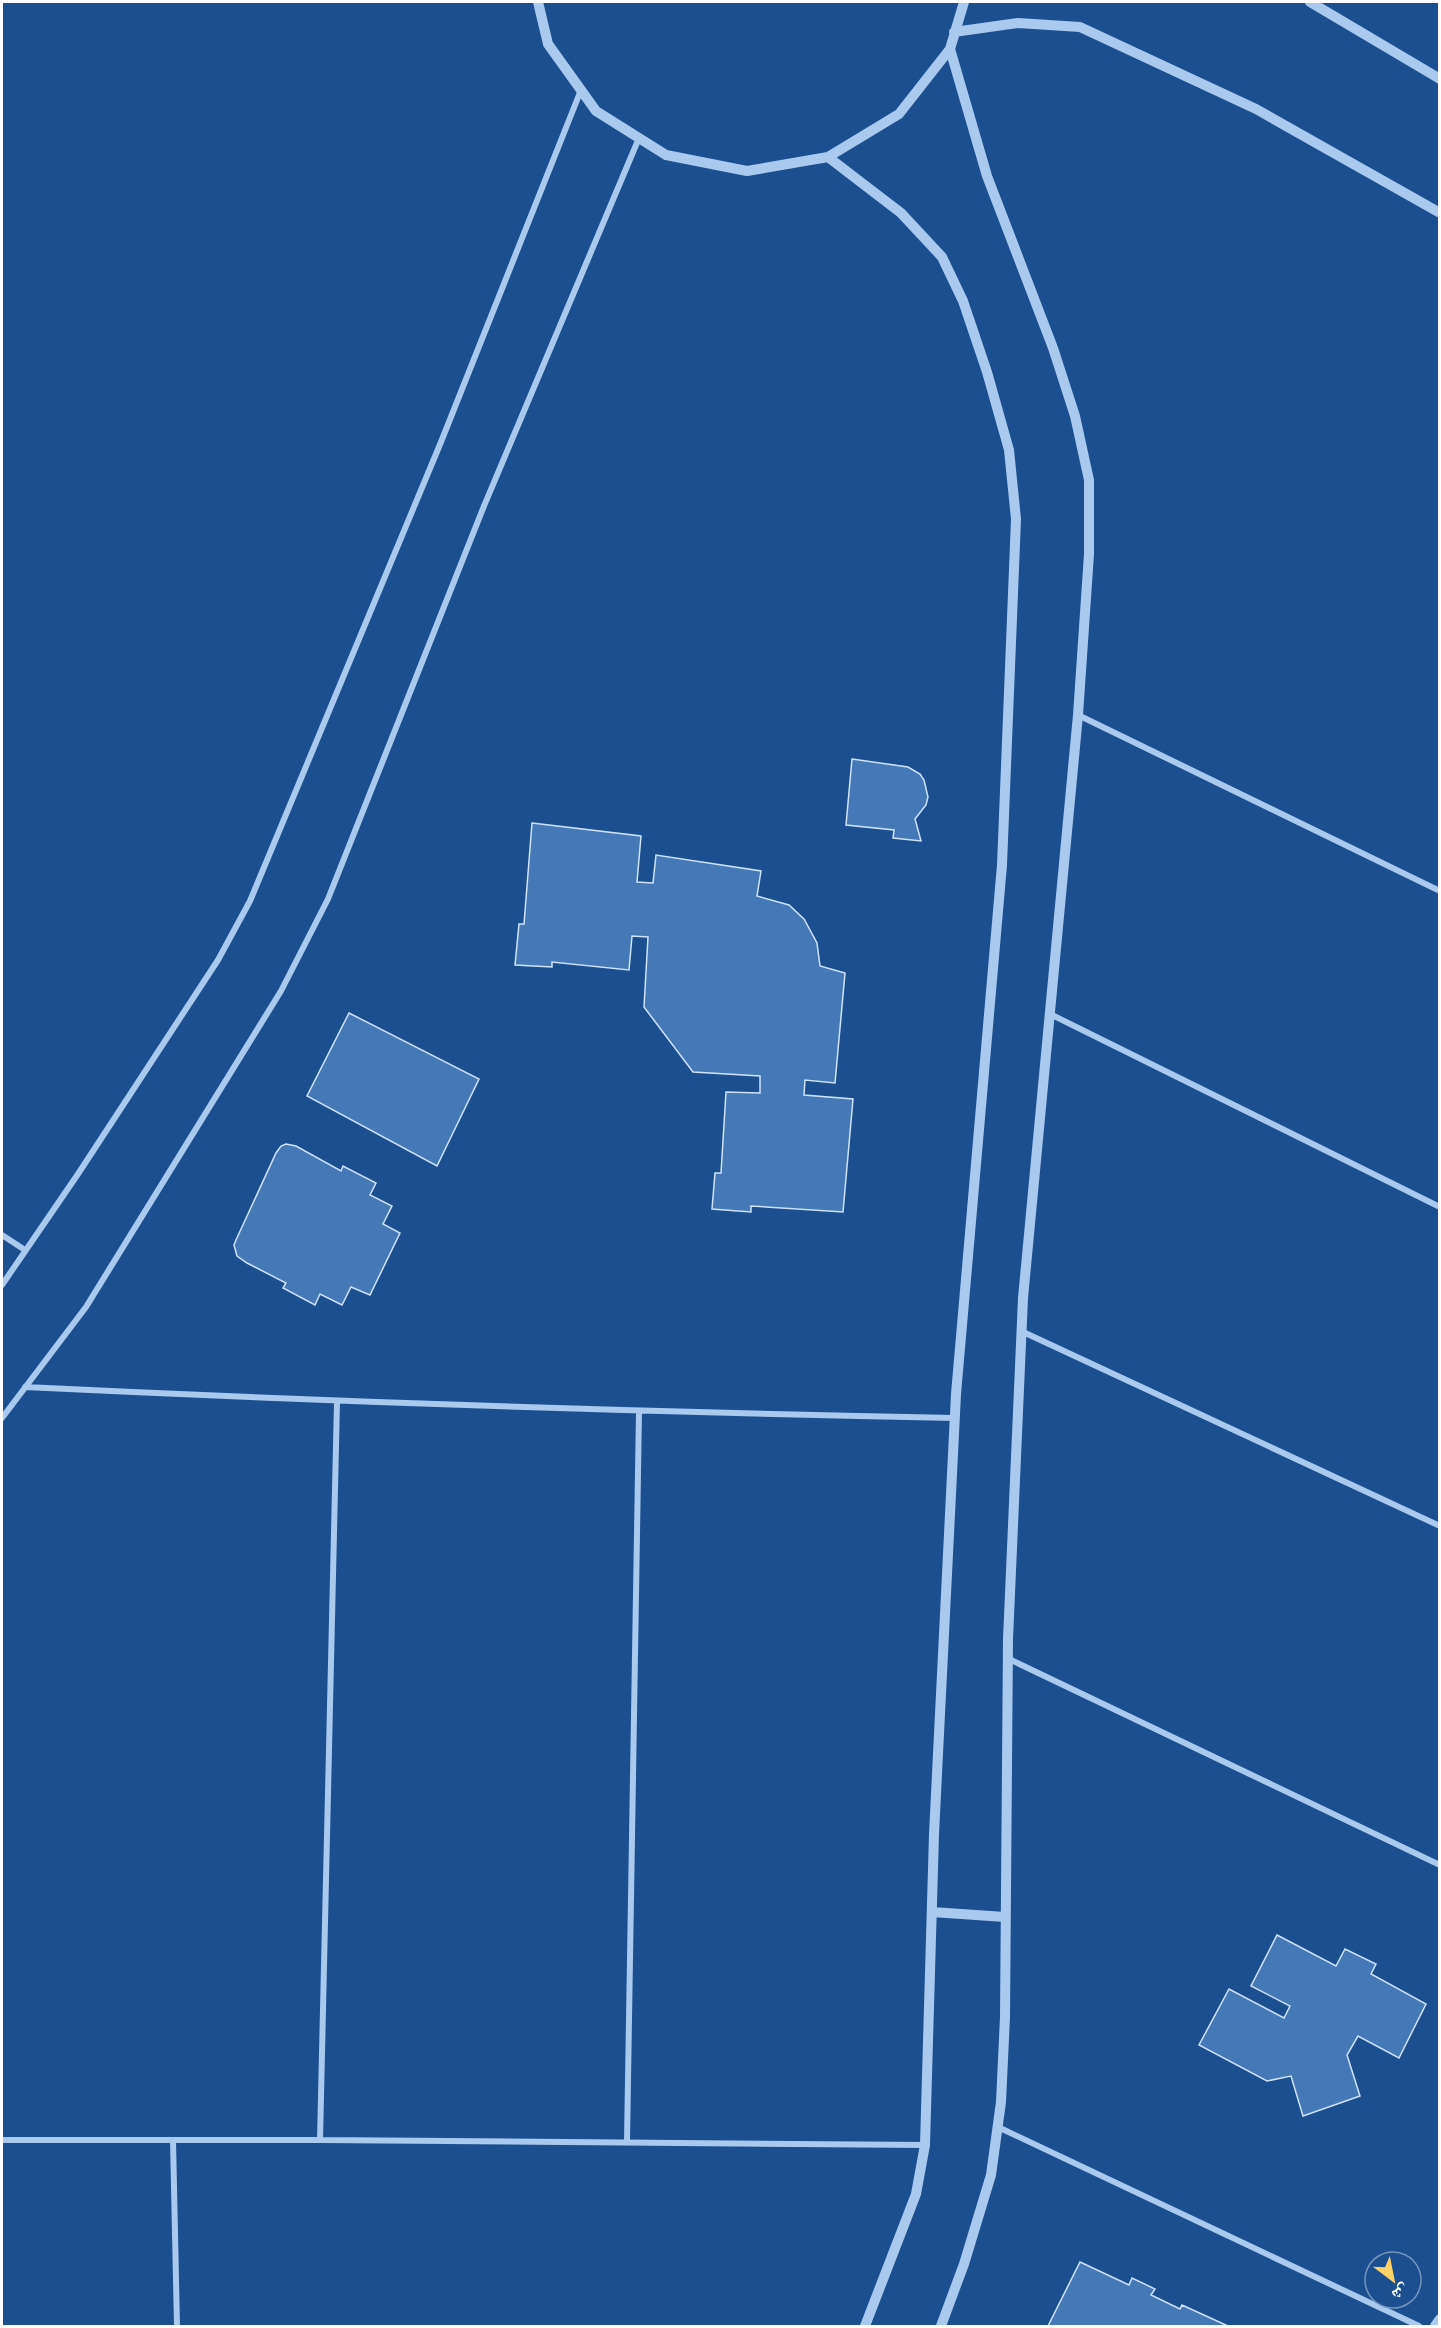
<svg xmlns="http://www.w3.org/2000/svg" width="1441" height="2328" font-family="Inter,'Noto Naskh Arabic',sans-serif">
  <style>
    .building { fill: #4478b7; stroke: #cfe3fa; stroke-width: 1.5 }
    .lines { fill: none; stroke-linecap: round; stroke-linejoin: round }
    .minor { stroke: #a9c9ee; stroke-width: 6 }
    .tertiary { stroke: #a9c9ee; stroke-width: 10 }
  </style>
  <rect width="100%" height="100%" fill="#1b4f8f"/>
  <path class="building" d="M852 759 908 767 920 774 924 780 928 797 926 805 915 819 921 841 893 838 894 830 846 825Z
    M532 823 641 836 637 882 653 883 656 855 761 871 757 896 789 905 804 919 817 943 820 966 845 973 835 1083 805 1080 804 1095 853 1099 843 1212 751 1206V1212L712 1209 715 1173H721L726 1092 760 1093V1076L693 1072 644 1007 648 937 632 936 629 970 552 962V967L515 965 519 924H524Z
    M349 1013 479 1079 437 1166 307 1096Z
    M286 1144 296 1146 341 1171 343 1166 376 1183 370 1195 392 1206 383 1224 400 1233 370 1295 351 1287 342 1305 320 1294 315 1305 283 1288 286 1283 247 1263 237 1256 234 1245 236 1240 276 1153 281 1146Z
    M1277 1935 1336 1966 1345 1949 1376 1964 1371 1974 1426 2004 1399 2058 1358 2036 1347 2055 1360 2096 1303 2116 1291 2076 1267 2081 1199 2045 1229 1989 1284 2018 1290 2006 1251 1986Z
    M1080 2262 1129 2285 1132 2278 1155 2289 1151 2295 1180 2309 1182 2305 1228 2326H1048Z"/>
  <g class="lines">
    <path class="minor" d="M1078 715 1440 891
      M1048 1013 1440 1207
      M2 1235 25 1250
      M2 1285 78 1174 218 960 250 901 441 442 581 90
      M1021 1331 1440 1526
      M25 1387C335 1402 645 1412 955 1418
      M2 1418 86 1307 281 991 328 899 484 506 639 138
      M1007 1658 1440 1865
      M998 2127 1419 2326
      M2 2140H320L925 2145
      M173 2140 177 2326
      M320 2140 337 1402
      M627 2141 639 1412"/>
    <path class="tertiary" d="M538 2 548 44 596 111 666 155 747 171 828 157 899 114 950 49 964 2
      M1310 2 1440 79
      M954 32 1018 23 1080 27 1256 109 1440 213
      M828 157 901 213 942 257 963 301 987 372 1009 450 1016 519 1002 865 956 1394 934 1834 925 2145 916 2194 865 2326
      M932 1912 1005 1917
      M941 2326 964 2264 991 2175 1001 2102 1005 2017 1008 1639 1023 1298 1078 715 1089 554V480L1075 416 1053 348 987 176 950 49
      M1435 2326 1440 2319"/>
  </g>
  <rect width="1441" height="2328" fill="none" stroke="#ffffff" stroke-width="6"/>
  <g transform="translate(1393 2280) rotate(148)"><circle r="28" fill="#1b4f8f" stroke="#7695bc" stroke-width="1.5"/>
  <path d="M0-4.5L10 22L0 15L-10 22Z" fill="#ffd166"/>
  <text y="-9" font-size="16" font-weight="bold" text-anchor="middle" fill="#ffffff">ش</text>
  </g>
</svg>
